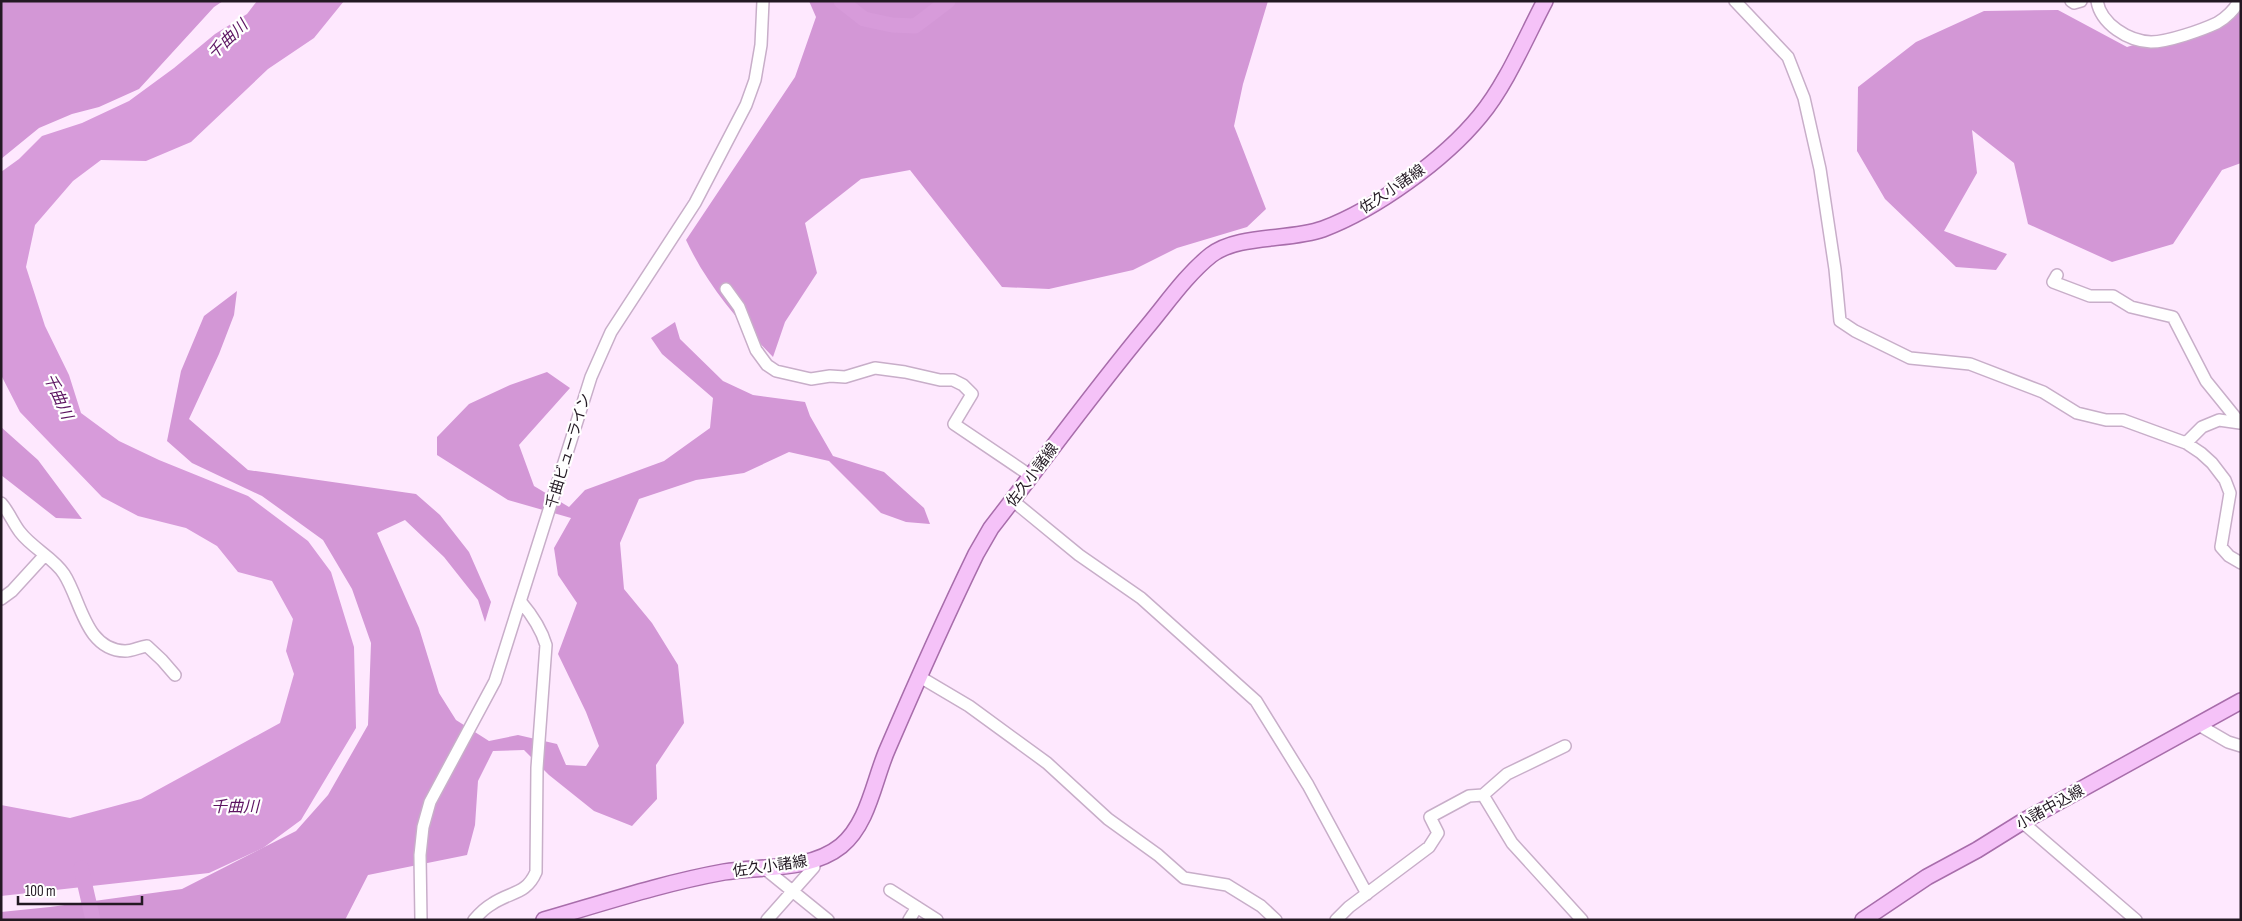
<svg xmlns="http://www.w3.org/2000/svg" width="2242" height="921" font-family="'Sofia Sans Condensed','Noto Sans JP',sans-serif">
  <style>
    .forest { fill: #d397d6 }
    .water { fill: #d79bda }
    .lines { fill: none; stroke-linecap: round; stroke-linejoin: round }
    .river { stroke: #d79bda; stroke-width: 15 }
    .minor-casing { stroke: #c8aec9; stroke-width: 14 }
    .major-casing { stroke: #a86dab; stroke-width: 18 }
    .minor { stroke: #fff; stroke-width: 11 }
    .major { stroke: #f5c2f8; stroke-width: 15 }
    .labels { text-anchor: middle; stroke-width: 4.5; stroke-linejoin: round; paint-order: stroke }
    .street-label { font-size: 15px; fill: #231923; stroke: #fff }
    .water-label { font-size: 16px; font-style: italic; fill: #5c1461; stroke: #fff }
  </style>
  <rect width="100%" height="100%" fill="#fee8fe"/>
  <path class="forest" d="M1 1H223L214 7 139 89 99 107 72 114 39 128 1 159Z
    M809 1H1268L1243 84 1234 126 1266 209 1247 227 1177 248 1133 270 1049 289 1002 287 910 170 861 179 805 223 817 273 785 322 773 357C739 322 707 285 686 240L795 77 816 17Z
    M2058 10 2127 47 2241 12V163L2222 170 2173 244 2112 262 2028 224 2014 163 1972 130 1977 173 1944 231 2007 254 1996 270 1956 267 1885 199 1857 151 1858 87 1916 42 1984 11Z
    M237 291 234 315 219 354 189 419 248 470 416 494 440 515 469 552 491 602 485 622 478 600 444 557 405 520 377 533 419 628 439 693 456 720 489 741 518 735 557 744 566 765 586 766 599 746 586 712 558 654 577 603 558 575 554 548 571 518 508 500 437 455V437L469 404 510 385 547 372 570 388 519 445 534 486 569 507 585 490 664 461 710 428 713 398 662 354 651 338 675 322 680 339 723 381 753 395 805 402 810 416 833 456 884 472 924 508 930 524 906 522 881 513 829 461 789 452 744 473 696 480 639 499 620 543 624 589 652 623 678 665 684 723 656 765 657 799 632 826 594 811 549 775 524 750 493 751 478 781 475 825 467 855 368 875 345 920H1V912L50 907 182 889 296 831 328 795 368 725 371 643 352 589 323 540 262 496 192 463 167 441 181 371 204 316Z
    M1 427 38 460 82 519 56 518 1 475Z"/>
  <path class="water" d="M257 1H344L314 38 268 69 191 142 146 161 101 160 73 181 35 225 26 267 45 326 69 375 81 413 119 441 159 460 248 496 308 541 331 572 354 647 356 728 301 820 263 848 209 873 1 896V805L70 818 141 799 280 723 294 674 286 651 293 619 272 581 238 572 217 546 186 528 138 516 102 497 20 412 1 375V172L19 159 42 136 82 123 129 101 174 68 215 34 247 14Z"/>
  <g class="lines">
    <path class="river" d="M841 1 864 19 892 25 915 26 948 1
      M81 868 93 920"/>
    <defs>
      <path id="minor" d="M1735 1 1788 57 1804 98 1820 169 1835 269 1840 321 1855 331 1910 358 1970 364 2043 392 2077 413 2106 420H2123L2186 443 2201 453 2212 463 2225 480 2230 493 2221 547 2229 556 2241 563
        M2071 1 2074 3 2081 1
        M2097 1C2101 24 2128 41 2151 42 2168 42 2202 30 2217 23 2226 18 2235 9 2239 1
        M2057 275 2053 282 2090 296H2113L2131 307 2173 317 2206 381 2240 423
        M726 289 739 307 756 350 767 365 776 371 811 379 830 376 845 377 875 368 905 372 940 380H953L963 385 972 394 954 424 1031 476
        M2186 443 2202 427 2219 420 2240 423
        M1012 500 1079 555 1141 598 1256 701 1308 785 1367 894
        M1 503C9 512 13 523 20 532 32 548 54 558 64 574 81 600 85 650 125 651 133 651 139 647 147 646L162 660 175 675
        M1 599 12 591 44 556
        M920 677 969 706 1047 763 1108 819 1158 855 1184 878 1227 885 1261 906 1276 920
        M2197 724 2228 742 2241 746
        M1483 795 1512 843 1582 920
        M2022 822 2136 920
        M764 868 828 920
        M890 890 937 920
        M421 920 420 855 423 827 430 802 495 681 591 377 611 332 695 203 746 105 755 80 761 45 763 1
        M474 920C479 914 485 908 492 904 511 891 526 895 536 872L537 768 546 645C541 628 532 615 521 602
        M767 920 814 867 813 860
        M909 920 917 907
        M1336 920 1349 907 1429 847 1438 833 1430 817 1469 796 1483 795 1507 774 1565 746"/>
      <path id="major" d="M544 920C603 903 663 883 724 872 761 866 810 871 841 846 869 823 874 779 888 748 916 683 945 618 976 554L991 528C1043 461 1093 392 1147 327 1167 303 1187 274 1211 255 1238 234 1290 241 1323 229 1376 209 1444 160 1480 116 1506 85 1526 37 1545 1
        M1863 920 1927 877 1977 850 2022 822 2241 701"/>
    </defs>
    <use href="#minor" class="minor-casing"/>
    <use href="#major" class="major-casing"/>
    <use href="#minor" class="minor"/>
    <use href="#major" class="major"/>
  </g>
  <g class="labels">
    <g class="street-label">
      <text transform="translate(1392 189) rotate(-34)" y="5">佐久小諸線</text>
      <text transform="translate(568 451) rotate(-73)" y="5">千曲ビューライン</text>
      <text transform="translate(1032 475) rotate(-53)" y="5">佐久小諸線</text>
      <text transform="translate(2050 807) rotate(-29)" y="5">小諸中込線</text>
      <text transform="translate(770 866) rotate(-8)" y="5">佐久小諸線</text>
    </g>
    <g class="water-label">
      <text transform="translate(227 39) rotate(-44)" y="6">千曲川</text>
      <text transform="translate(59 396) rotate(66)" y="6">千曲川</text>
      <text x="235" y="812">千曲川</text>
    </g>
  </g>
  <rect width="2242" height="921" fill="none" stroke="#231923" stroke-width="5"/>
  <path d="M18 896v8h124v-8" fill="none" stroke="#231923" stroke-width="2.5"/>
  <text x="25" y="896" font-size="15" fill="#231923" stroke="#ffffff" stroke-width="4" paint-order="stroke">100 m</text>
</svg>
